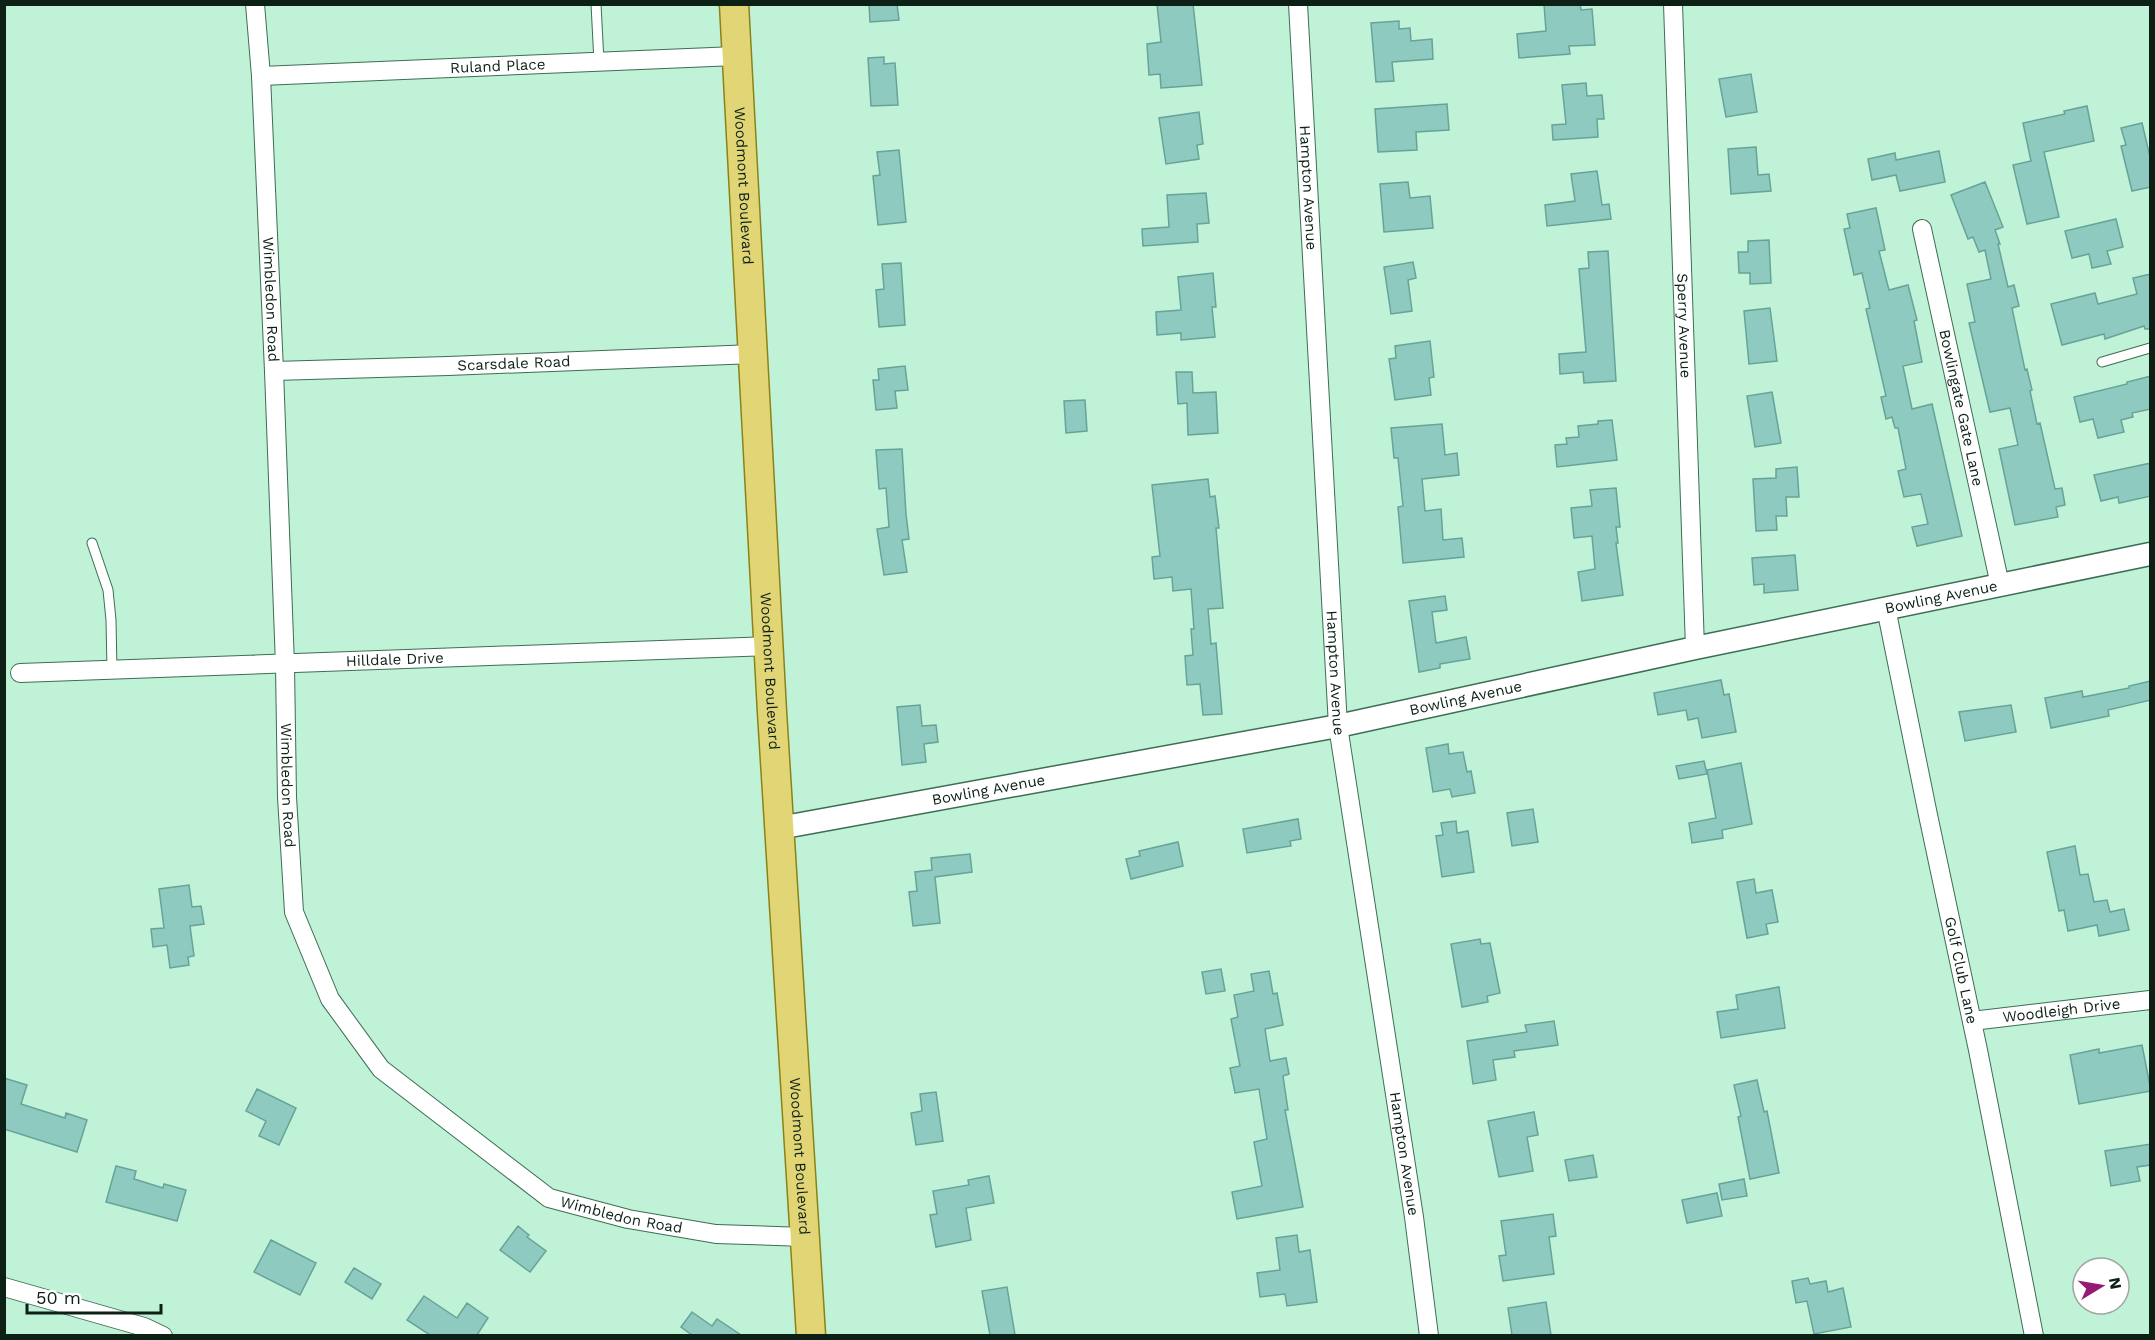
<svg xmlns="http://www.w3.org/2000/svg" width="2155" height="1340" font-family="'Work Sans',sans-serif">
  <style>
    .building { fill: #8ecabf; stroke: #67a398; stroke-width: 1.5 }
    .lines { fill: none; stroke-linecap: round; stroke-linejoin: round }
    .service-casing { stroke: #3e6d55; stroke-width: 11 }
    .minor-casing { stroke: #3e6d55; stroke-width: 20 }
    .tertiary-casing { stroke: #3e6d55; stroke-width: 25 }
    .primary-casing { stroke: #8a8319; stroke-width: 31 }
    .service { stroke: #fff; stroke-width: 9 }
    .minor { stroke: #fff; stroke-width: 18 }
    .tertiary { stroke: #fff; stroke-width: 22 }
    .primary { stroke: #e2d576; stroke-width: 28 }
    .labels { text-anchor: middle; stroke-width: 4.5; stroke-linejoin: round; paint-order: stroke }
    .street-label { font-size: 15px; fill: #0c2016; stroke: #fff }
  </style>
  <rect width="100%" height="100%" fill="#bff2d6"/>
  <path class="building" d="M869 4H897L899 20 870 22Z
    M1157 4H1193L1202 85 1161 88 1160 74 1149 75 1147 44 1161 42Z
    M1544 4H1580L1581 10 1592 9 1595 45 1569 46 1570 54 1519 58 1517 34 1546 31Z
    M1399 21V29L1410 28 1411 41 1432 39 1433 59 1392 62 1394 81 1376 82 1371 23Z
    M884 57V64L895 63 898 105 871 106 868 58Z
    M1751 74 1757 112 1726 117 1719 79Z
    M1586 83 1587 96 1602 95 1604 119H1597L1598 137 1553 140 1552 125 1566 124 1562 85Z
    M1447 104 1449 130 1416 132 1417 150 1378 152 1375 109Z
    M2087 106 2094 141 2044 152 2059 217 2027 224 2013 165 2031 161 2023 123 2065 114 2064 111Z
    M1199 112 1203 144 1197 145 1199 159 1166 164 1159 118Z
    M2142 123 2151 161V187L2132 191 2121 146 2126 145 2121 128Z
    M1756 147 1758 175 1769 174 1771 191 1731 194 1728 149Z
    M899 150 906 222 878 225 873 176 880 175 877 152Z
    M1939 151 1945 182 1900 191 1896 175 1872 180 1868 159 1895 153 1896 160Z
    M1597 171 1602 205 1609 204 1611 219 1547 226 1545 205 1575 201 1571 174Z
    M1408 182 1410 198 1430 196 1433 228 1384 232 1380 184Z
    M1985 182 2003 227 1995 230 2000 244H1998L2008 287 2014 285 2019 306 2012 308 2025 370 2027 369 2032 390 2030 391 2037 424 2040 423 2055 489 2062 488 2065 505 2056 507 2058 517 2015 525 1999 449 2018 445 2010 408 1990 412 1969 323 1975 322 1967 284 1991 279 1985 250 1979 252 1973 237 1968 239 1951 195Z
    M1206 193 1209 223 1197 224 1198 242 1143 246 1142 229 1169 227 1167 195Z
    M1876 208 1885 250 1879 251 1889 290 1908 285 1917 320 1914 321 1922 362 1903 366 1912 409 1932 404 1962 536 1917 546 1912 527 1928 524 1921 494 1904 497 1898 471 1906 469 1898 428H1895L1892 417 1886 419 1881 397 1886 396 1866 309 1870 308 1862 273 1854 275 1844 229 1850 228 1847 214Z
    M2116 219 2123 247 2107 251 2111 264 2092 268 2089 254 2072 258 2065 231Z
    M1769 240 1771 283 1750 284V273H1739L1738 252H1748V241Z
    M1608 251 1616 381 1584 383 1583 372 1560 374 1559 354 1586 352 1579 269 1589 268 1588 252Z
    M1413 262 1416 278 1408 280 1412 311 1391 314 1384 267Z
    M901 263 905 325 879 327 876 290 884 289 882 264Z
    M1213 273 1216 307H1212L1215 337 1181 340V333L1157 335 1156 312 1181 310 1178 277Z
    M2151 274V329H2145L2144 326 2105 339 2104 334 2062 345 2051 304 2095 293 2098 304 2137 294 2133 278Z
    M1770 308 1777 361 1749 364 1744 311Z
    M1430 341 1434 377 1429 378 1431 395 1395 400 1389 359 1396 358 1395 346Z
    M905 366 908 390 895 391 897 408 876 410 873 380H879L878 369Z
    M1176 372H1192L1193 393 1216 392 1218 433 1188 435 1187 403 1178 404Z
    M2151 376V409L2132 413 2133 417 2121 420 2124 432 2098 438 2093 419 2080 422 2074 397 2127 384V382Z
    M1772 392 1781 443 1755 447 1747 396Z
    M1085 400 1087 431 1066 433 1064 401Z
    M1612 420 1617 460 1557 467 1555 445 1567 444 1566 438 1579 437 1578 426 1598 424V421Z
    M1442 424 1445 455 1457 453 1459 475 1422 479 1425 511 1441 509 1443 540 1462 538 1464 557 1403 563 1398 507 1403 506 1398 458H1394L1391 428Z
    M902 449 906 514 909 539 902 540 907 572 884 575 877 529 889 527 886 488 879 489 876 450Z
    M2151 463V496L2119 503 2118 497 2101 501 2094 475Z
    M1797 467 1799 497H1786L1787 516H1776L1777 530 1756 531 1753 479 1776 478V469Z
    M1208 479 1210 497 1215 496 1219 528H1216L1223 608 1208 609 1211 644 1216 643 1222 714 1203 715 1200 684 1187 685 1185 656 1193 655 1191 629H1194L1191 589 1173 591 1172 577 1154 579 1152 557 1160 556 1152 485Z
    M1616 488 1620 527H1616L1618 543H1616L1623 595 1582 601 1578 572 1595 569 1592 536 1574 538 1571 508 1592 506 1590 490Z
    M1795 555 1798 590 1764 593V584L1754 585 1752 558Z
    M1445 596 1447 610 1432 612 1436 643 1466 637 1470 659 1440 664V668L1419 672 1409 601Z
    M1721 680 1724 695 1729 694 1736 732 1702 738 1698 718 1688 720 1686 710 1658 715 1654 693Z
    M2151 681V700L2108 710 2109 716 2051 728 2045 698 2082 691 2083 697 2129 688V686Z
    M920 705 922 726 936 725 938 742 924 744 926 762 902 765 897 707Z
    M2011 705 2016 732 1965 741 1959 712Z
    M1448 744 1449 754 1463 752 1467 772 1471 771 1475 793 1452 797 1450 789 1433 792 1426 748Z
    M1704 761 1707 774 1679 779 1676 766Z
    M1741 763 1752 824 1722 830 1723 838 1692 843 1689 823 1716 818 1707 770Z
    M1533 809 1538 842 1512 846 1507 813Z
    M1298 819 1301 839 1290 841 1291 846 1247 853 1243 829Z
    M1456 821 1457 833 1468 831 1474 872 1442 877 1436 836 1443 835 1441 823Z
    M1178 842 1183 866 1131 879 1126 859 1140 856 1139 851Z
    M2075 846 2080 875 2088 874 2094 902 2107 900 2110 912 2124 909 2129 930 2099 936 2097 925 2068 931 2064 910 2059 911 2047 852Z
    M970 854 972 872 935 877 940 923 913 926 909 892 917 891 915 872 932 870 931 858Z
    M1754 879 1756 893 1772 890 1778 922 1766 924 1768 934 1747 938 1737 882Z
    M189 885 192 907 201 906 204 924 190 926 194 956 188 957 189 965 170 968 167 945 153 947 151 929 164 928 159 889Z
    M1480 939 1481 944 1490 943 1500 993 1487 996 1488 1002 1462 1007 1451 944Z
    M1221 969 1225 991 1206 994 1202 972Z
    M1269 971 1273 994 1277 993 1283 1025 1265 1029 1270 1061 1286 1058 1289 1074 1283 1076 1288 1110H1285L1303 1207 1237 1219 1232 1192 1262 1186 1254 1142 1267 1139 1259 1089 1235 1093 1230 1068 1240 1066 1231 1019 1238 1017 1234 995 1254 991 1251 974Z
    M1779 987 1785 1028 1721 1038 1717 1012 1738 1009 1736 995Z
    M1554 1021 1558 1045 1514 1051 1515 1057 1493 1060 1496 1080 1473 1084 1467 1041 1527 1032 1525 1025Z
    M2142 1045 2151 1091 2079 1104 2070 1055 2099 1049V1053Z
    M4 1078 27 1085 21 1104 65 1118 66 1113 87 1120 77 1152 4 1129Z
    M1757 1080 1764 1112 1767 1111 1779 1173 1750 1179 1738 1117 1741 1116 1734 1085Z
    M257 1089 296 1108 279 1145 259 1136 266 1121 246 1111Z
    M936 1092 943 1141 916 1145 911 1113 922 1111 920 1094Z
    M1534 1112 1538 1135 1527 1137 1533 1171 1499 1177 1488 1121Z
    M2151 1144V1165L2137 1167 2140 1181 2111 1186 2105 1151Z
    M1593 1155 1597 1177 1569 1181 1565 1160Z
    M116 1166 136 1171 134 1179 163 1188 164 1184 186 1190 177 1221 106 1202Z
    M989 1176 994 1203 966 1208 971 1240 936 1247 930 1215 937 1214 933 1191 969 1185 968 1180Z
    M1744 1179 1747 1196 1722 1200 1719 1184Z
    M1717 1193 1722 1216 1687 1223 1682 1200Z
    M1553 1214 1556 1236 1549 1237 1554 1274 1503 1281 1499 1256 1506 1255 1501 1221Z
    M518 1226 529 1235 527 1237 546 1251 530 1272 500 1250Z
    M1297 1235 1299 1252 1310 1250 1317 1302 1287 1306 1285 1294 1260 1297 1257 1273 1280 1270 1276 1238Z
    M271 1240 316 1263 300 1295 254 1272Z
    M354 1268 381 1284 372 1299 345 1282Z
    M1808 1278 1810 1284 1826 1281 1828 1292 1843 1288 1851 1327 1814 1334 1807 1301 1796 1303 1792 1281Z
    M1007 1287 1015 1335H990L982 1291Z
    M424 1296 457 1318 467 1303 488 1318 477 1335H430L407 1320Z
    M1546 1302 1551 1335H1512L1508 1308Z
    M692 1312 712 1326 717 1319 741 1335H692L681 1327Z"/>
  <g class="lines">
    <defs>
      <path id="service" d="M596 4 599 62
        M2102 362 2150 348
        M92 543 108 590 111 620 112 670"/>
      <g id="minor">
        <path id="s1" d="M255 4 261 76 274 371 285 665 287 797 294 912 330 999 381 1069 549 1198 628 1219 716 1234 805 1237"/>
        <path id="s2" d="M1298 4 1338 726 1414 1217 1429 1336"/>
        <path id="s3" d="M1673 4 1695 648"/>
        <path id="s4" d="M261 76 736 56"/>
        <path id="s5" d="M1922 229 2000 585"/>
        <path id="s6" d="M274 371 448 366 754 354"/>
        <path id="s7" d="M1886 608 1928 815 1978 1050 2034 1336"/>
        <path id="s8" d="M20 673 769 646"/>
        <path id="s9" d="M1972 1021 2150 1000"/>
        <path d="M4 1287 144 1327 163 1336"/>
      </g>
      <g id="tertiary">
        <path id="s10" d="M779 828 1338 726 1695 648 2150 554"/>
      </g>
      <g id="primary">
        <path id="s11" d="M734 4 772 712 811 1336"/>
      </g>
    </defs>
    <use href="#service" class="service-casing"/>
    <use href="#minor" class="minor-casing"/>
    <use href="#tertiary" class="tertiary-casing"/>
    <use href="#primary" class="primary-casing"/>
    <use href="#service" class="service"/>
    <use href="#minor" class="minor"/>
    <use href="#tertiary" class="tertiary"/>
    <use href="#primary" class="primary"/>
  </g>
  <g class="labels">
    <g class="street-label">
      <text dy="5" stroke="none"><textPath href="#s4" startOffset="237">Ruland Place</textPath></text>
      <text dy="5" stroke="none"><textPath href="#s11" startOffset="182">Woodmont Boulevard</textPath></text>
      <text dy="5" stroke="none"><textPath href="#s2" startOffset="184">Hampton Avenue</textPath></text>
      <text dy="5" stroke="none"><textPath href="#s1" startOffset="296">Wimbledon Road</textPath></text>
      <text dy="5" stroke="none"><textPath href="#s3" startOffset="322">Sperry Avenue</textPath></text>
      <text dy="5" stroke="none"><textPath href="#s6" startOffset="240">Scarsdale Road</textPath></text>
      <text dy="5" stroke="none"><textPath href="#s5" startOffset="183">Bowlingate Gate Lane</textPath></text>
      <text dy="5" stroke="none"><textPath href="#s10" startOffset="1185">Bowling Avenue</textPath></text>
      <text dy="5" stroke="none"><textPath href="#s8" startOffset="375">Hilldale Drive</textPath></text>
      <text dy="5" stroke="none"><textPath href="#s11" startOffset="668">Woodmont Boulevard</textPath></text>
      <text dy="5" stroke="none"><textPath href="#s2" startOffset="670">Hampton Avenue</textPath></text>
      <text dy="5" stroke="none"><textPath href="#s10" startOffset="699">Bowling Avenue</textPath></text>
      <text dy="5" stroke="none"><textPath href="#s1" startOffset="782">Wimbledon Road</textPath></text>
      <text dy="5" stroke="none"><textPath href="#s10" startOffset="213">Bowling Avenue</textPath></text>
      <text dy="5" stroke="none"><textPath href="#s7" startOffset="370">Golf Club Lane</textPath></text>
      <text dy="5" stroke="none"><textPath href="#s9" startOffset="90">Woodleigh Drive</textPath></text>
      <text dy="5" stroke="none"><textPath href="#s2" startOffset="1156">Hampton Avenue</textPath></text>
      <text dy="5" stroke="none"><textPath href="#s11" startOffset="1154">Woodmont Boulevard</textPath></text>
      <text dy="5" stroke="none"><textPath href="#s1" startOffset="1376">Wimbledon Road</textPath></text>
    </g>
  </g>
  <rect width="2155" height="1340" fill="none" stroke="#0c2016" stroke-width="12"/>
  <g transform="translate(2101 1286) rotate(79)"><circle r="28" fill="#ffffff" stroke="#9ea6a2" stroke-width="1.5"/>
  <path d="M0-4.5L10 22L0 15L-10 22Z" fill="#951a76"/>
  <text y="-9" font-size="16" font-weight="bold" text-anchor="middle" fill="#0c2016">N</text>
  </g>
  <path d="M27 1304v9h134v-9" fill="none" stroke="#0c2016" stroke-width="3"/>
  <text x="36" y="1304" font-size="18" fill="#0c2016" stroke="#ffffff" stroke-width="4.5" paint-order="stroke">50 m</text>
</svg>
